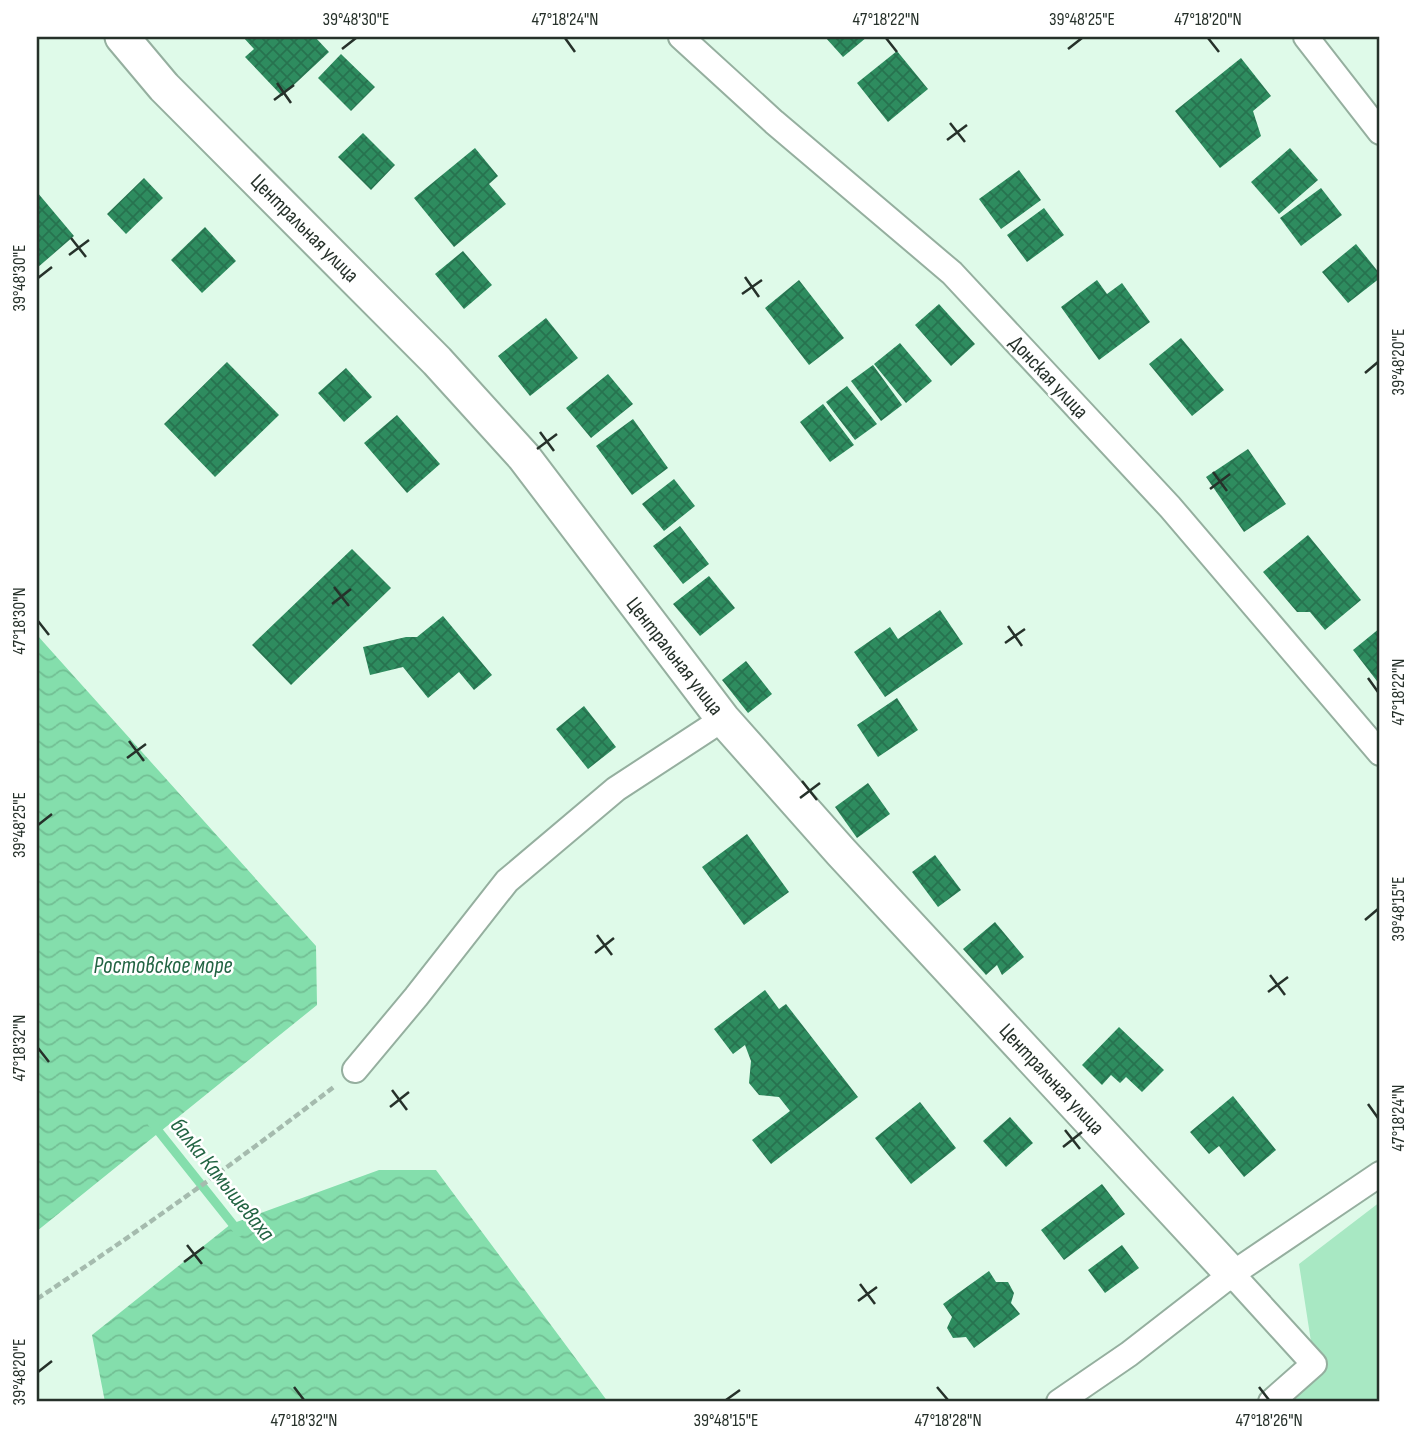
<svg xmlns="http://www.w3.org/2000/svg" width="1417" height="1439" font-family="'Sofia Sans Condensed',sans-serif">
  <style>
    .green { fill: #a8e8c3 }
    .water { fill: url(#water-waves) }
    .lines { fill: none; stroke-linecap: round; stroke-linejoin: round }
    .stream { stroke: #84deac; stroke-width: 9 }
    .building { fill: url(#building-cross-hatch) }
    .street-casing { stroke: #95af9f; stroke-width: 28 }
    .secondary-casing { stroke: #95af9f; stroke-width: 37 }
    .path { stroke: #a5bbae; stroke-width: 4.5; stroke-dasharray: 7 3.5; stroke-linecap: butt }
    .street { stroke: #fff; stroke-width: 24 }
    .secondary { stroke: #fff; stroke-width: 33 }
    .ticks { fill: none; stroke: #26312a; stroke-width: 2.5 }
    .labels { text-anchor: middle; stroke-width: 5; stroke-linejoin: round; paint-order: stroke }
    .street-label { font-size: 21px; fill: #26312a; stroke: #fff }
    .water-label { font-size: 23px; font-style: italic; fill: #226443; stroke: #fff }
    .neatline { fill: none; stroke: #26312a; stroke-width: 2.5 }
    .ticks-label { font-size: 18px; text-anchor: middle; fill: #26312a }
  </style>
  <defs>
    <pattern id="water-waves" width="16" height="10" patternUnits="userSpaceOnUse" patternTransform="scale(1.75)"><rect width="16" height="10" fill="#84deac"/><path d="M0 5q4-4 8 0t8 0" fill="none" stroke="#72bf94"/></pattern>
    <pattern id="building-cross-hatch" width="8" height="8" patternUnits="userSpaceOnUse" patternTransform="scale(1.75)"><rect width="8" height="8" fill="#2e8c5f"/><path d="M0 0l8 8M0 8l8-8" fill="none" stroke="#27734f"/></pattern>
  </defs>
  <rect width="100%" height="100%" fill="#dffae9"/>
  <path class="green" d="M1380 1202V1402H1263L1314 1361 1299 1264Z"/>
  <path class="water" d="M37 635 316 946 317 1005 37 1231Z
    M379 1170H436L608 1402H105L92 1335 231 1224Z"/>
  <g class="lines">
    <path class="stream" d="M152 1123 239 1232"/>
  </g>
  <path class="building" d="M243 37H315L329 52 282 96 245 57 254 49Z
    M825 37H867L843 57Z
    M897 51 928 89 888 122 857 83Z
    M341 54 375 87 351 111 318 78Z
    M1241 58 1271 96 1253 111 1261 136 1220 168 1175 111Z
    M363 133 395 165 371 190 338 157Z
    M475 148 498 176 489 184 506 204 454 247 414 198Z
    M1290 148 1318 180 1279 214 1251 182Z
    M1019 170 1041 200 1001 229 979 199Z
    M144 178 163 198 126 234 107 214Z
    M1321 188 1342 215 1301 246 1280 218Z
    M37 192 74 236 37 268Z
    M1044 208 1064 235 1027 262 1007 235Z
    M205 227 236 261 202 293 171 260Z
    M1356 244 1380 274V278L1348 303 1322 272Z
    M463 251 492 285 464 309 435 274Z
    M799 280 844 338 809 365 765 308Z
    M1097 280 1107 294 1122 283 1150 322 1099 360 1061 307Z
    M939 304 975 344 951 366 915 325Z
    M546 318 578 358 530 396 498 356Z
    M1181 338 1224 390 1192 416 1149 364Z
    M900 343 932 381 906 403 874 364Z
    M227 362 279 415 215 477 164 424Z
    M873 365 902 405 881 421 851 381Z
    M346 368 372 397 344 422 318 393Z
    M608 374 633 404 591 438 566 408Z
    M847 386 877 424 855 440 826 402Z
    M823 404 854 445 830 462 800 422Z
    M397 415 440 464 407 493 364 443Z
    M633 419 668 468 632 495 596 446Z
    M1248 449 1286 504 1244 532 1206 477Z
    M674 479 695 506 664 531 642 504Z
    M680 526 709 564 683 584 653 546Z
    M1308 535 1361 600 1325 630 1310 612H1297L1263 572Z
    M352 549 391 588 291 685 252 645Z
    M709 576 735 608 700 636 673 604Z
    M940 610 963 644 885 697 854 652 890 627 898 639Z
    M443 616 492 675 474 690 459 672 428 698 403 667 370 675 363 647 406 637H417Z
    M1380 628V685L1353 650Z
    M746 661 772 694 748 713 722 680Z
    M897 698 918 730 878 757 857 725Z
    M584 706 616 747 588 769 556 729Z
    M868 783 890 814 857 838 835 807Z
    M747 834 789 892 744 925 702 867Z
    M935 855 961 890 938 907 912 872Z
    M995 922 1024 957 1002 975 997 965 986 975 963 949Z
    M765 990 779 1009 786 1004 858 1097 771 1164 752 1140 790 1111 779 1097 759 1095 749 1083 751 1061 745 1045 733 1054 714 1029Z
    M1119 1027 1164 1070 1142 1092 1126 1077 1120 1083 1111 1075 1102 1085 1082 1065Z
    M1233 1096 1276 1150 1244 1177 1219 1146 1209 1154 1190 1132Z
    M920 1102 956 1148 911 1184 875 1138Z
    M1010 1117 1033 1143 1006 1167 983 1141Z
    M1102 1184 1125 1214 1064 1260 1041 1230Z
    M1122 1245 1139 1268 1105 1293 1088 1270Z
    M989 1271 996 1282H1008L1014 1293 1011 1303 1020 1314 974 1348 966 1337 953 1338 947 1328 952 1317 943 1304Z"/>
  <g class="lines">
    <defs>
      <path id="street" d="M681 37 774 122 952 273 1170 507 1380 753
        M1306 37 1380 132
        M355 1070 416 997 507 881 616 789 723 719
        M1232 1274 1314 1364 1271 1402
        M1059 1402 1129 1354 1232 1274 1380 1174"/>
      <path id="secondary" d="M122 37 164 87 437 361 524 457 723 719 841 852 1232 1274"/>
    </defs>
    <use href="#street" class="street-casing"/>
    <use href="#secondary" class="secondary-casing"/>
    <path class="path" d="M37 1299C139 1231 238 1161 335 1086"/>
    <use href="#street" class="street"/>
    <use href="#secondary" class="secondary"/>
  </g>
  <path class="ticks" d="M565 38 575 52M886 38 897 52M1208 38 1219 52M342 49 356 38M1068 49 1082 38M277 83 291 103M274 100 294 85M950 123 965 142M947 140 967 125M71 238 86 257M69 255 89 240M745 277 759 297M38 278 52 267M742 294 762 280M1365 373 1378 362M540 432 554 451M537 449 557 434M1213 472 1227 491M1210 489 1230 474M334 587 349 606M332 604 351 589M38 621 49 635M1008 626 1022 646M1005 643 1025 629M1368 678 1378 692M129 741 144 761M127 758 146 744M802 781 817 800M800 798 820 783M38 825 52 814M1365 920 1378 909M597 935 612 955M595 953 614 938M1270 975 1285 995M1268 992 1288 977M38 1048 49 1062M392 1090 407 1110M1368 1104 1378 1118M390 1107 409 1092M1065 1130 1080 1149M1063 1147 1082 1132M187 1245 202 1264M184 1262 204 1247M860 1284 875 1304M858 1301 877 1287M38 1372 52 1361M294 1387 304 1400M937 1387 948 1400M1259 1387 1269 1400M726 1400 740 1390"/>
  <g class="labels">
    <g class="street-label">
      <text transform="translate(305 228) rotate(45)" y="7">Центральная улица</text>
      <text transform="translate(1049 377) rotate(47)" y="7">Донская улица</text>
      <text transform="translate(675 656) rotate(52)" y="7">Центральная улица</text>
      <text transform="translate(1052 1079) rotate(47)" y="7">Центральная улица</text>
    </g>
    <g class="water-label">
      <text x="163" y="973">Ростовское море</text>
      <text transform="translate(223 1179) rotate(51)" y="8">балка Камышеваха</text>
    </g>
  </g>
  <rect width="1417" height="1439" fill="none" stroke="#ffffff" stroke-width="77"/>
  <rect x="38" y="38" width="1340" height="1362" class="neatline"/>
  <g class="ticks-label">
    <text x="356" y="25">39°48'30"E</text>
    <text x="565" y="25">47°18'24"N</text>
    <text x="886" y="25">47°18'22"N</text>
    <text x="1082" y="25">39°48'25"E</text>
    <text x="1208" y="25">47°18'20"N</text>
    <text transform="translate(19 278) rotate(-90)" y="6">39°48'30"E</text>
    <text transform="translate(1398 362) rotate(-90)" y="6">39°48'20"E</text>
    <text transform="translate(19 621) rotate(-90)" y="6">47°18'30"N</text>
    <text transform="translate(1398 692) rotate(-90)" y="6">47°18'22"N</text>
    <text transform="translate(19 825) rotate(-90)" y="6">39°48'25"E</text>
    <text transform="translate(1398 909) rotate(-90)" y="6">39°48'15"E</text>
    <text transform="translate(19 1048) rotate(-90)" y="6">47°18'32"N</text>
    <text transform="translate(1398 1118) rotate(-90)" y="6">47°18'24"N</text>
    <text transform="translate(19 1372) rotate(-90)" y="6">39°48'20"E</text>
    <text x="304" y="1426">47°18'32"N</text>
    <text x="726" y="1426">39°48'15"E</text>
    <text x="948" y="1426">47°18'28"N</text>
    <text x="1269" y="1426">47°18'26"N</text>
  </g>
</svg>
